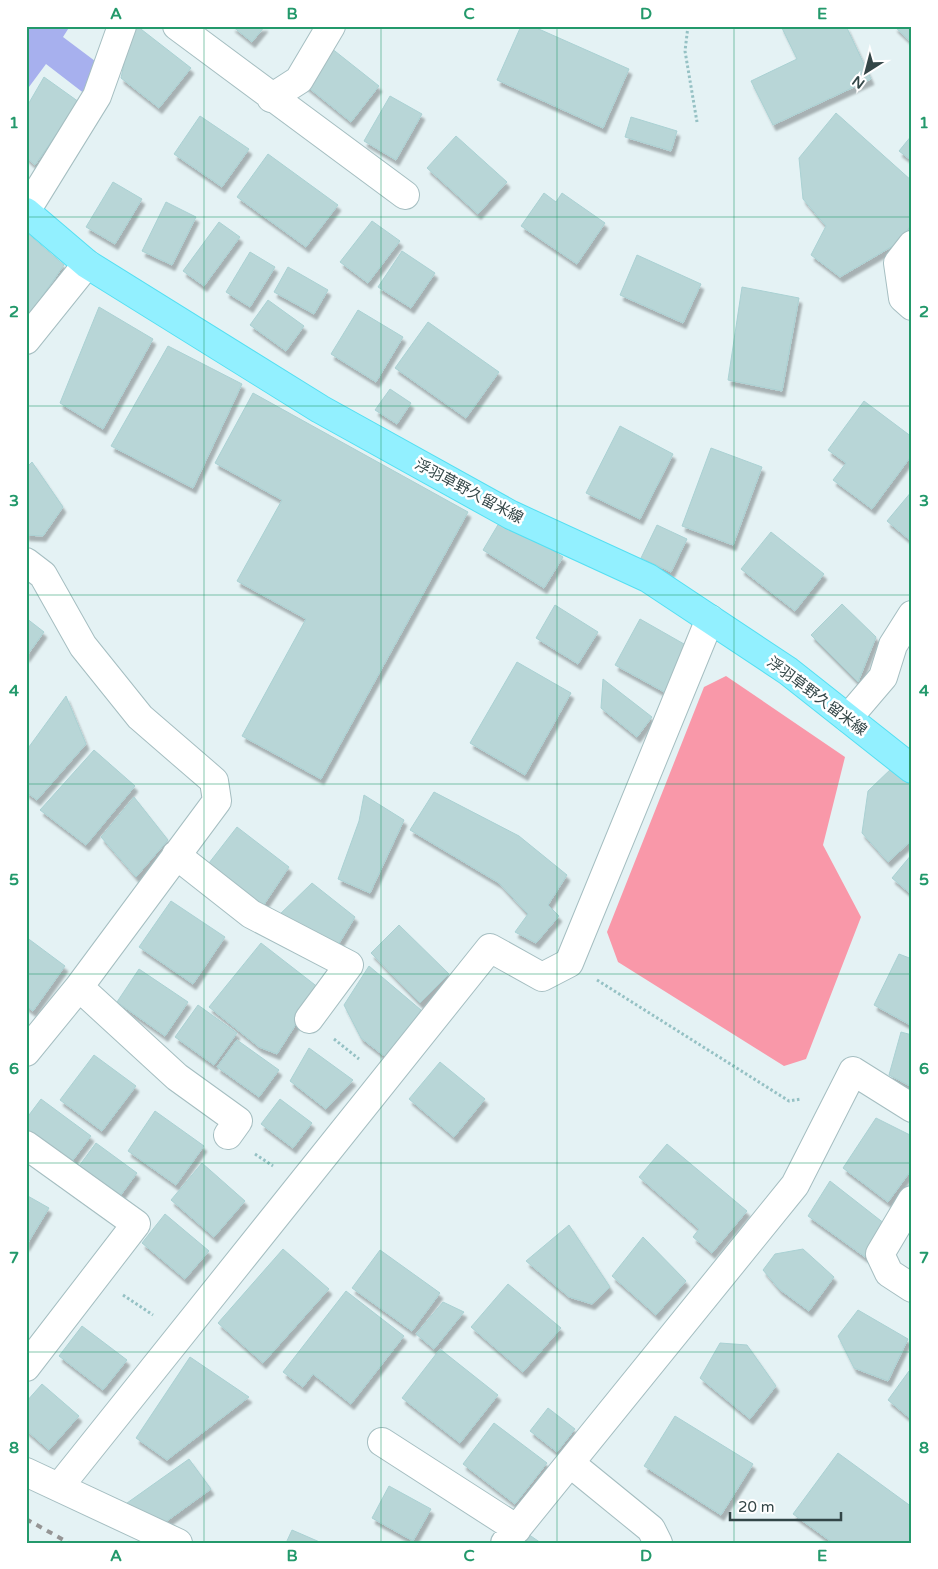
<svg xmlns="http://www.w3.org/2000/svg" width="938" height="1569" font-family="'Varela Round','Noto Sans JP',sans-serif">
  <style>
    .green { fill: #a7b0ee }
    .water { fill: #f998a9 }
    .building { fill: #b8d6d7; stroke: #aad1d3; filter: url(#shadow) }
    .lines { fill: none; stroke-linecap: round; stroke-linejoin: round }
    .minor-casing { stroke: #a5bec1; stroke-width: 30 }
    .primary-casing { stroke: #54dff2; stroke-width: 30 }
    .path { stroke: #95c1c4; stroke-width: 3; stroke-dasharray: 2.5 2.5; stroke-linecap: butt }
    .minor { stroke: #fff; stroke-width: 28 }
    .primary { stroke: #92f0ff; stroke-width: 28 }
    .rail { stroke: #959595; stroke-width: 4; stroke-dasharray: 6 6; stroke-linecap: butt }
    .grid { fill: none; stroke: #23996b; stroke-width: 1; stroke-opacity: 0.55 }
    .labels { text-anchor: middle; stroke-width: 5; stroke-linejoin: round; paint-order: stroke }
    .street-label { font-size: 15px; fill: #334647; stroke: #fff }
    .neatline { fill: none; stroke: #23996b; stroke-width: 2 }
    .grid-label { font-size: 16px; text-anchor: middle; font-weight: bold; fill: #23996b }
  </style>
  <defs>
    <filter id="shadow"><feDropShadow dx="3" dy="5.5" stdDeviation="1" flood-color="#0004"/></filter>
  </defs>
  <rect width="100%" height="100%" fill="#e4f2f4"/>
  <path class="green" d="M26 26H70L63 37 107 70 94 101 46 64 26 91Z"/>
  <path class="water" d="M726 676 845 757 823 845 861 917 806 1059 784 1066 618 962 607 932 704 687Z"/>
  <path class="building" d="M132 26H137L191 68 159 108 121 78Z
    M232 26H265L252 42Z
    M521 26H532L629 69 603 128 497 80Z
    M781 26H846L871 79 773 125 751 81 797 59Z
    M894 26H912V43Z
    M326 44 379 86 351 122 299 80Z
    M44 77 79 102 35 165 26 157V108Z
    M390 96 422 114 396 160 364 141Z
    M836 113 912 181V224L898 243 840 277 811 255 826 226 803 199 799 158Z
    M200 116 249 149 222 187 174 154Z
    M631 117 677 131 671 151 625 137Z
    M912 135V161L899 151Z
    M456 136 507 182 478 214 427 168Z
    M268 154 338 205 306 247 237 197Z
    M113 182 142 199 115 244 86 227Z
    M544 193 556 202 562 193 605 223 577 264 521 226Z
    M166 202 196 217 172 265 142 251Z
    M372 221 400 241 368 283 340 262Z
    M219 222 240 237 204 286 183 271Z
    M26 232 64 265 30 314 26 311Z
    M402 251 435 273 411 308 378 287Z
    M250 252 275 267 250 307 226 292Z
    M637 255 701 284 683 323 620 295Z
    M288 267 328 290 314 314 274 292Z
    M742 287 799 298 782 391 728 380Z
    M268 300 304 326 286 351 250 325Z
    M99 307 153 339 103 429 60 403Z
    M358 310 403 337 376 382 331 354Z
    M428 322 499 372 466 418 395 368Z
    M168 346 242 384 193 488 111 446Z
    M390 389 411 403 397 424 375 410Z
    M253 393 468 512 321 779 242 736 306 619 237 581 282 500 215 463Z
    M864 401 912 437V455L872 509 833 480 846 463 828 450Z
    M620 426 673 454 640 519 586 493Z
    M711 448 762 467 733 545 682 526Z
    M32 462 63 507 43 536 26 535V468Z
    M912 491V542L887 521Z
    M502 518 563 557 544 588 483 550Z
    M657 525 687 539 671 572 641 558Z
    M771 532 824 574 795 611 741 569Z
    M842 604 876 637 858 682 811 635Z
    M555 605 598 632 578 664 536 638Z
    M26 618 44 632 26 657Z
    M640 619 691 648 666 693 615 665Z
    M517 662 571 693 525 775 470 743Z
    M603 679 652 717 637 737 601 708Z
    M66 696 86 744 37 800 26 792V751Z
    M94 750 135 786 86 845 40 810Z
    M894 766 912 783V840L888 862 862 833 868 791Z
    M434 792 519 836 567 875 548 905 559 916 536 943 515 932 528 914 499 883 410 830Z
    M364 795 404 820 370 893 338 879 359 821Z
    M134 797 168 840 136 877 101 837Z
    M237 827 289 867 261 909 209 863Z
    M912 854V895L892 878Z
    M312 883 355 917 335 950 277 917Z
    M171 901 225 937 193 984 139 947Z
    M399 925 449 974 420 1003 371 953Z
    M26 937 65 966 33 1011 26 1006Z
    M261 943 319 988 277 1054 259 1047 209 1007Z
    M899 954 912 959V1026L874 1005Z
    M369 966 421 1010 388 1059 361 1038 344 1005Z
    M139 969 188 1002 165 1036 117 1002Z
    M198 1005 237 1033 214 1065 175 1037Z
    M901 1032 912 1035V1087L889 1075Z
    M237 1040 279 1070 259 1097 217 1067Z
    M309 1048 353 1080 326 1109 290 1081Z
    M94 1055 136 1086 102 1131 60 1100Z
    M440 1062 485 1099 454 1137 409 1099Z
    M41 1099 91 1136 58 1180 26 1156V1119Z
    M280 1099 312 1123 293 1148 261 1124Z
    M155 1111 204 1146 176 1185 128 1151Z
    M876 1118 912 1136V1169L888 1202 843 1168Z
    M96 1143 137 1173 106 1215 65 1185Z
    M667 1144 747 1211 712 1253 693 1237 699 1229 639 1177Z
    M202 1163 245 1201 214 1237 171 1200Z
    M830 1181 885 1224 865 1257 808 1216Z
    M26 1195 49 1208 26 1246Z
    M165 1214 209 1251 185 1279 142 1243Z
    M569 1225 610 1287 592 1304 569 1297 526 1261Z
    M643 1237 686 1281 656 1315 612 1276Z
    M283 1249 329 1289 263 1363 218 1323Z
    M803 1249 834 1277 809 1311 779 1289 763 1270 775 1254Z
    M380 1250 440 1293 412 1331 352 1288Z
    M508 1284 561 1328 523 1372 471 1327Z
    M346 1291 404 1336 351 1404 313 1374 303 1387 283 1372Z
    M443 1302 464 1312 434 1349 416 1334Z
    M858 1310 908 1339 888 1381 854 1368 838 1336Z
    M82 1326 127 1360 103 1390 59 1356Z
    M720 1343 747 1345 776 1386 750 1419 700 1378Z
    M440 1349 498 1395 460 1443 402 1398Z
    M190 1357 249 1397 167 1460 136 1438Z
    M909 1371 912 1373V1420L888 1400Z
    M42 1384 79 1416 49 1450 26 1430V1402Z
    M548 1408 575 1429 557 1452 530 1431Z
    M675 1416 753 1464 721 1515 644 1466Z
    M494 1423 547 1463 515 1504 463 1464Z
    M838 1453 912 1507V1543H833L793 1514Z
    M189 1459 211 1489 160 1526 120 1508Z
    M389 1486 431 1509 413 1541 372 1518Z
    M292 1530 322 1543H286Z
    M528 1534 541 1543H521Z"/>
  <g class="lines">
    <defs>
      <path id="minor" d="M177 26 405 195
        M271 98 299 80 331 26
        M26 211 97 96 122 26
        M912 245 898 263 903 298 912 306
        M26 340 87 264
        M26 562 43 575 83 646 140 717 214 781 217 801 79 987 26 1052
        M848 718 883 677 893 645 912 615
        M176 855 251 914 349 965 309 1019
        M79 987 177 1077 238 1121 228 1135
        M26 1145 136 1224 26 1367
        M912 1200 880 1254 889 1273 912 1288
        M382 1442 517 1529
        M570 1463 651 1529 658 1543
        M26 1472 178 1543
        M59 1487 490 948 542 977 569 963 710 619
        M505 1543 795 1185 853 1071 912 1108"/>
      <path id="primary" d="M26 212 87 264 320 409 511 515 648 578 788 671 912 769"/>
    </defs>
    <use href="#minor" class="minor-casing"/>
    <use href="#primary" class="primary-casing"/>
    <path class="path" d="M688 26 685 51 697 122
      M597 980 789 1101 801 1099
      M334 1039 359 1059
      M255 1154 273 1166
      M123 1295 153 1315"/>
    <use href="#minor" class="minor"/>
    <use href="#primary" class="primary"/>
    <path class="rail" d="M26 1519 69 1543"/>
  </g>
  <path class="grid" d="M204 26V1543M381 26V1543M557 26V1543M734 26V1543M26 217H912M26 406H912M26 595H912M26 784H912M26 974H912M26 1163H912M26 1352H912"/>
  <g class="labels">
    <g class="street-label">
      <text transform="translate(469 491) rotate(28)" y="5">浮羽草野久留米線</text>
      <text transform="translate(817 696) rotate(37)" y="5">浮羽草野久留米線</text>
    </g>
  </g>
  <rect width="938" height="1569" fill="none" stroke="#ffffff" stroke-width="55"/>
  <g transform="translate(866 72) rotate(216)" stroke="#ffffff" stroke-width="4" paint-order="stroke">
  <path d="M0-4L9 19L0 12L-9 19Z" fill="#334647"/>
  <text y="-8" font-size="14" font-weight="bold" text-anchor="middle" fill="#334647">N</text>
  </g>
  <path d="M730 1512v8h111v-8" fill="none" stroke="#334647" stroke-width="2.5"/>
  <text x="738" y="1512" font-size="15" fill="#334647" stroke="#ffffff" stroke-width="4" paint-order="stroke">20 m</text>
  <rect x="28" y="28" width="882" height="1514" class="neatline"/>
  <g class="grid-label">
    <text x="116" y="19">A</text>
    <text x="292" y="19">B</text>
    <text x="469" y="19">C</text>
    <text x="646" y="19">D</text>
    <text x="822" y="19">E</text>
    <text x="14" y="128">1</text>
    <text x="924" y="128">1</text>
    <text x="14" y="317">2</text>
    <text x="924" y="317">2</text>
    <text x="14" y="506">3</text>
    <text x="924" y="506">3</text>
    <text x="14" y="696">4</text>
    <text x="924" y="696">4</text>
    <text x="14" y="885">5</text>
    <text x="924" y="885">5</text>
    <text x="14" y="1074">6</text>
    <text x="924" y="1074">6</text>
    <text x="14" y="1263">7</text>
    <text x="924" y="1263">7</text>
    <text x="14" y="1453">8</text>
    <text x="924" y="1453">8</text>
    <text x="116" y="1561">A</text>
    <text x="292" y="1561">B</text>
    <text x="469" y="1561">C</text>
    <text x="646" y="1561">D</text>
    <text x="822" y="1561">E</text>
  </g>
</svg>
